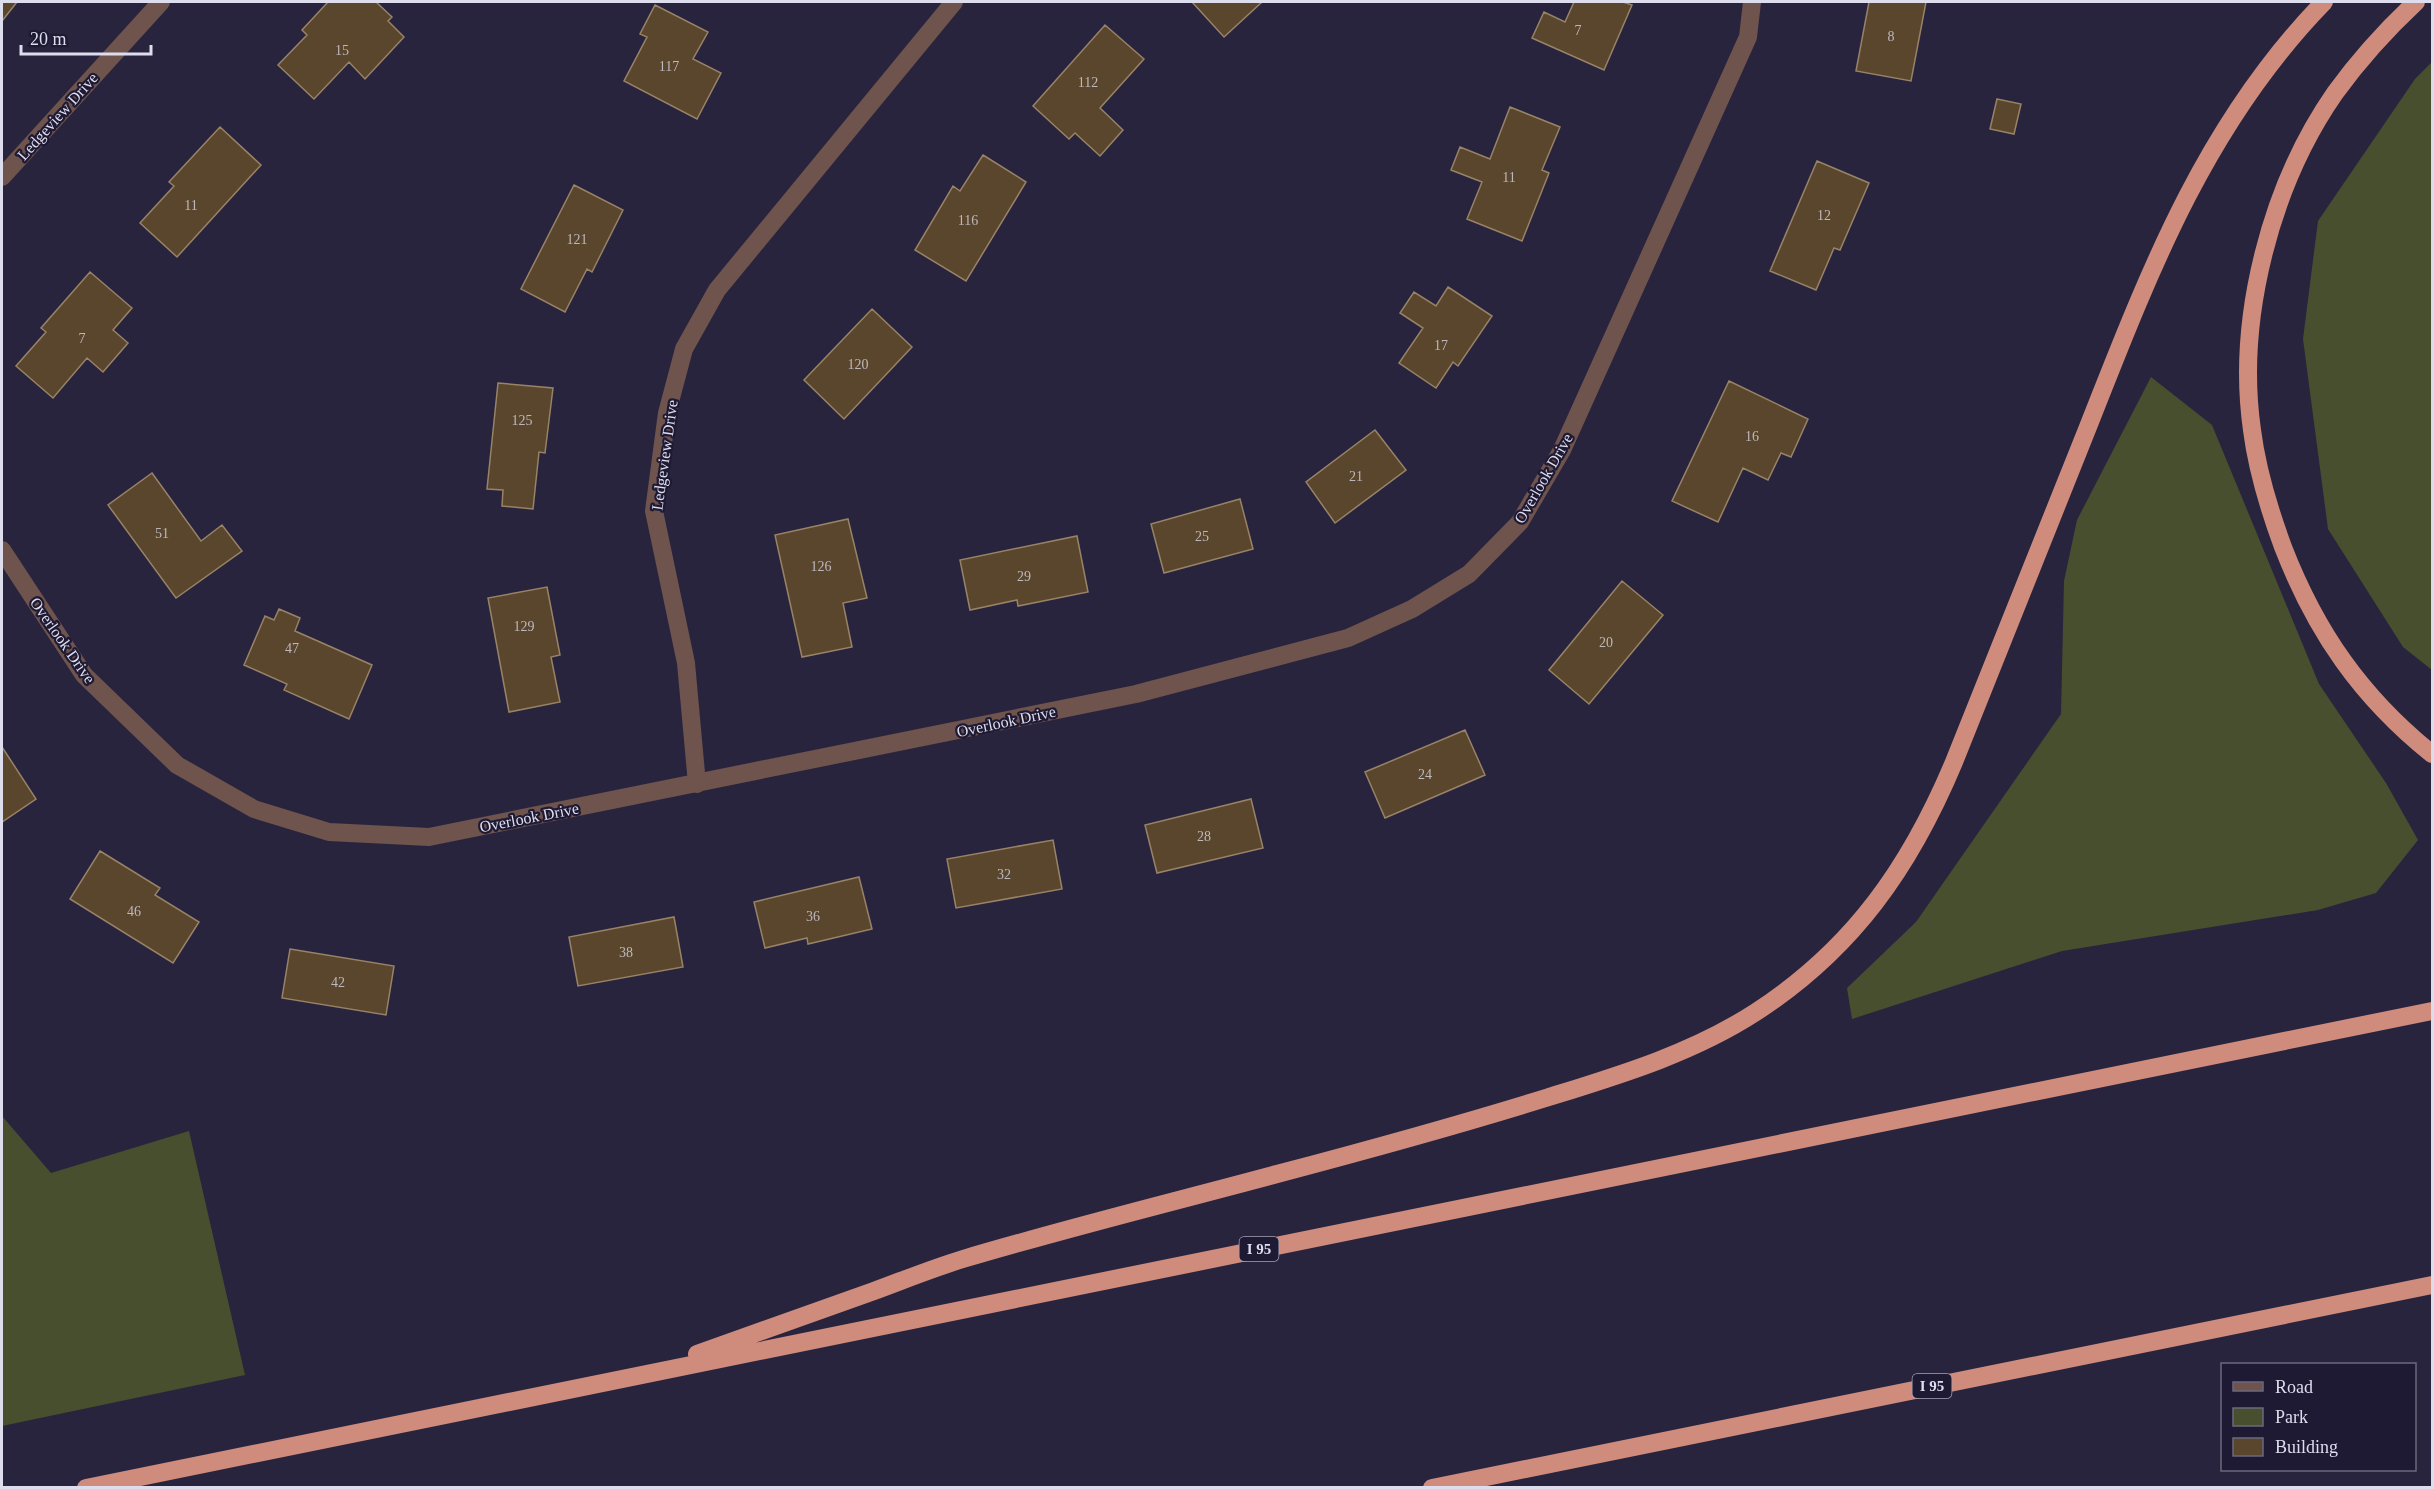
<svg xmlns="http://www.w3.org/2000/svg" width="2434" height="1489" font-family="'Times New Roman',serif">
  <style>
    .green { fill: #484f2e }
    .building { fill: #5a462c; stroke: #988367; stroke-width: 1.5 }
    .lines { fill: none; stroke-linecap: round; stroke-linejoin: round }
    .street { stroke: #6f534d; stroke-width: 18 }
    .highway { stroke: #cf8c7d; stroke-width: 18 }
    .labels { text-anchor: middle; stroke-width: 4.5; stroke-linejoin: round; paint-order: stroke }
    .number-label { font-size: 14px; fill: #bdb7be }
    .shield { fill: #1e1a34; stroke: #a4a2b6; stroke-width: 1.5 }
    .shield-label { font-size: 15px; font-weight: bold; fill: #deddee }
    .street-label { font-size: 16px; fill: #deddee; stroke: #1e1a34 }
  </style>
  <rect width="100%" height="100%" fill="#28243e"/>
  <path class="green" d="M2432 62V670L2403 647 2328 529 2303 339 2318 221 2415 79Z
    M2151 377 2212 425 2319 684 2386 783 2418 840 2376 893 2318 910 2062 951 1852 1019 1847 988 1916 922 2061 714 2064 581 2077 520Z
    M2 1116 51 1173 189 1131 245 1375 2 1426Z"/>
  <path class="building" d="M2 2H17L2 21Z
    M328 2H376L392 17 388 21 404 37 365 79 349 62 314 99 278 65 307 35 302 30Z
    M1192 2H1262L1224 37Z
    M1574 2H1623L1632 5 1604 70 1532 38 1544 12 1565 22Z
    M1869 2H1926L1911 81 1856 71Z
    M655 5 708 32 693 59 721 73 697 119 624 81 647 37 640 34Z
    M1105 25 1144 59 1100 108 1123 130 1100 156 1075 133 1069 139 1033 106Z
    M1997 99 2021 104 2014 134 1990 129Z
    M1510 107 1560 127 1542 170 1549 173 1522 241 1467 219 1482 182 1451 170 1460 147 1490 159Z
    M220 127 261 165 177 257 140 223 174 186 169 182Z
    M983 155 1026 182 966 281 915 250 953 186 960 191Z
    M1817 161 1869 183 1840 250 1834 248 1816 290 1770 271Z
    M574 185 623 210 592 272 587 269 565 312 521 289Z
    M90 272 132 308 113 330 128 343 103 372 87 358 53 398 16 366 46 332 41 328Z
    M1448 287 1492 316 1458 366 1453 362 1436 388 1399 363 1423 328 1400 313 1414 292 1436 306Z
    M872 309 912 347 844 419 804 380Z
    M1729 381 1808 419 1791 457 1781 453 1768 480 1743 468 1718 522 1672 501Z
    M498 383 553 388 545 453 539 452 533 509 502 506 503 490 487 489Z
    M1375 430 1406 470 1335 523 1306 482Z
    M152 473 201 541 222 525 242 551 176 598 108 505Z
    M1240 499 1253 549 1164 573 1151 524Z
    M848 519 867 598 843 603 852 647 802 657 775 535Z
    M1077 536 1088 592 1018 606 1017 600 970 610 960 560Z
    M1622 581 1663 615 1589 704 1549 670Z
    M547 587 560 655 551 657 560 702 509 712 488 598Z
    M279 609 300 618 295 631 372 665 349 719 284 690 287 684 244 665 265 616 274 620Z
    M1465 730 1485 775 1385 818 1365 772Z
    M2 747 36 799 2 822Z
    M1251 799 1263 848 1157 873 1145 825Z
    M1053 840 1062 889 956 908 947 859Z
    M100 851 160 888 155 895 199 922 173 963 70 899Z
    M859 877 872 929 808 944 807 938 765 948 754 902Z
    M674 917 683 967 578 986 569 937Z
    M290 949 394 966 386 1015 282 998Z"/>
  <g class="lines">
    <path class="street" d="M2 177 161 2
      M2 550 84 675 177 765 254 809 329 832 429 837 1136 694 1348 638 1412 609 1469 574 1520 522 1562 450 1748 37 1752 2
      M697 784 686 663 654 511 667 413 684 349 717 290 954 2"/>
    <path class="highway" d="M2416 2C2386 30 2359 60 2335 93 2271 185 2236 318 2252 430 2257 470 2269 509 2283 547 2316 632 2361 697 2432 754
      M697 1354C756 1333 815 1312 874 1291 904 1280 933 1268 963 1259 1067 1228 1173 1202 1277 1174 1368 1150 1459 1125 1549 1097 1620 1075 1693 1053 1756 1012 1853 949 1910 867 1954 762 1998 652 2042 542 2086 432 2148 275 2204 125 2324 2
      M86 1488 2432 1011
      M1432 1488 2432 1285"/>
  </g>
  <g class="labels">
    <g class="number-label">
      <text x="1578" y="35">7</text>
      <text x="1891" y="41">8</text>
      <text x="342" y="55">15</text>
      <text x="669" y="71">117</text>
      <text x="1088" y="87">112</text>
      <text x="1509" y="182">11</text>
      <text x="191" y="210">11</text>
      <text x="1824" y="220">12</text>
      <text x="968" y="225">116</text>
      <text x="577" y="244">121</text>
      <text x="82" y="343">7</text>
      <text x="1441" y="350">17</text>
      <text x="858" y="369">120</text>
      <text x="522" y="425">125</text>
      <text x="1752" y="441">16</text>
      <text x="1356" y="481">21</text>
      <text x="162" y="538">51</text>
      <text x="1202" y="541">25</text>
      <text x="821" y="571">126</text>
      <text x="1024" y="581">29</text>
      <text x="524" y="631">129</text>
      <text x="1606" y="647">20</text>
      <text x="292" y="653">47</text>
      <text x="1425" y="779">24</text>
      <text x="1204" y="841">28</text>
      <text x="1004" y="879">32</text>
      <text x="134" y="916">46</text>
      <text x="813" y="921">36</text>
      <text x="626" y="957">38</text>
      <text x="338" y="987">42</text>
    </g>
    <g class="shield">
      <rect x="1239.5" y="1237" width="39" height="24" rx="4.5"/>
      <rect x="1912.5" y="1374" width="39" height="24" rx="4.5"/>
    </g>
    <g class="shield-label">
      <text x="1259" y="1254">I 95</text>
      <text x="1932" y="1391">I 95</text>
    </g>
    <g class="street-label">
      <text transform="translate(57 116) rotate(-48)" y="6">Ledgeview Drive</text>
      <text transform="translate(664 455) rotate(-82)" y="6">Ledgeview Drive</text>
      <text transform="translate(1543 478) rotate(-60)" y="6">Overlook Drive</text>
      <text transform="translate(63 640) rotate(55)" y="6">Overlook Drive</text>
      <text transform="translate(1006 721) rotate(-12)" y="6">Overlook Drive</text>
      <text transform="translate(529 817) rotate(-11)" y="6">Overlook Drive</text>
    </g>
  </g>
  <rect width="2434" height="1489" fill="none" stroke="#deddee" stroke-width="6"/>
  <rect x="2221" y="1363" width="195" height="108" fill="#1e1a34" stroke="#6b687e" stroke-width="1.5"/>
  <rect x="2233" y="1382" width="30" height="9" fill="#6f534d" stroke="#6b687e" stroke-width="1.5"/>
  <text x="2275" y="1393" font-size="18" fill="#deddee">Road</text>
  <rect x="2233" y="1408" width="30" height="18" fill="#484f2e" stroke="#6b687e" stroke-width="1.5"/>
  <text x="2275" y="1423" font-size="18" fill="#deddee">Park</text>
  <rect x="2233" y="1438" width="30" height="18" fill="#5a462c" stroke="#6b687e" stroke-width="1.5"/>
  <text x="2275" y="1453" font-size="18" fill="#deddee">Building</text>
  <path d="M21 45v9h130v-9" fill="none" stroke="#deddee" stroke-width="3"/>
  <text x="30" y="45" font-size="18" fill="#deddee" stroke="#1e1a34" stroke-width="4.5" paint-order="stroke">20 m</text>
</svg>
